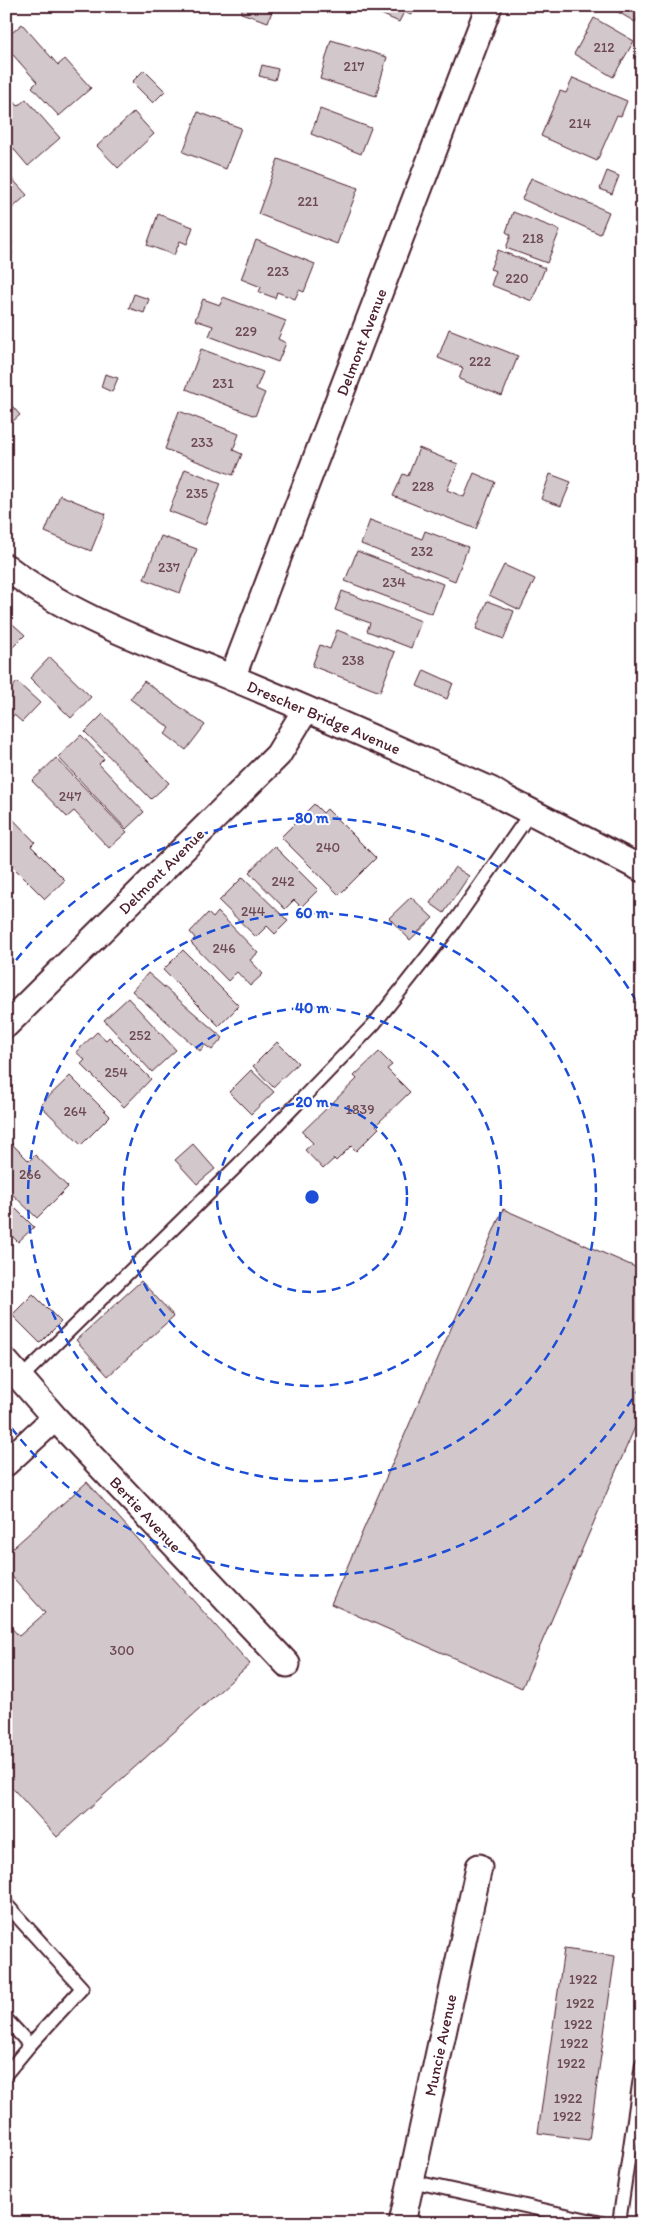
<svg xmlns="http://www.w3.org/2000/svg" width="648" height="2229" font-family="Itim,sans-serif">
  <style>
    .building { fill: #d2c7cb; stroke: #4a1f2b }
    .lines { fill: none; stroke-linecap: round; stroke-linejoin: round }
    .service-casing { stroke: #4a1f2b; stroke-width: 16 }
    .minor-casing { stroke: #4a1f2b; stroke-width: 29 }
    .service { stroke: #fff; stroke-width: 12 }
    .minor { stroke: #fff; stroke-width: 25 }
    .ring { fill: none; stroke: #1d4ed8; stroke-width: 2.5; stroke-dasharray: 9 6 }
    .labels { text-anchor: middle; stroke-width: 4; stroke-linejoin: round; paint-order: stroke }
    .number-label { font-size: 14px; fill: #6c4953 }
    .street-label { font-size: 16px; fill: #4a1f2b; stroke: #fff }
    .centre { fill: #1d4ed8; stroke: #fff; stroke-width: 2.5 }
    .ring-label { font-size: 15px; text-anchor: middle; font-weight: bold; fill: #1d4ed8; stroke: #fff; stroke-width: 4; stroke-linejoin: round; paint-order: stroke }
  </style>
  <rect width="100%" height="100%" fill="#fff"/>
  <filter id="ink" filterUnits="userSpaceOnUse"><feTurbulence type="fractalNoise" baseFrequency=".02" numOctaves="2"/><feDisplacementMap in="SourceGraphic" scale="10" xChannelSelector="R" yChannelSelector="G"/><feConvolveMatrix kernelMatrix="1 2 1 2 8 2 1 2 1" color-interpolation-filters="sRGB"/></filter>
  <g filter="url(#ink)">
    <path class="building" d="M243 6H274L268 22 241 13Z
      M363 6H415L411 15 404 12 399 22Z
      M608 6H642V13L635 22Z
      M594 18 634 41 613 77 574 54Z
      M22 24 58 65 65 59 91 88 59 116 32 87 37 82 6 47V38Z
      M331 40 387 57 376 96 320 79Z
      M262 65 278 69 275 80 259 76Z
      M144 70 165 91 153 103 132 82Z
      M573 78 627 101 621 116 617 115 597 161 541 136 560 91 566 93Z
      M6 92 18 106 26 99 60 138 28 166 6 140Z
      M320 109 371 128 361 154 311 134Z
      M134 112 154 134 118 168 97 146Z
      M198 112 241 128 226 169 183 152Z
      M278 159 358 188 337 244 258 214Z
      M607 171 619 176 612 194 600 189Z
      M6 172 27 195 8 212 6 209Z
      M531 178 609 212 600 234 522 199Z
      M513 212 560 230 547 263 506 248 511 235 506 232Z
      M158 214 193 227 187 244 180 241 174 255 147 245Z
      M6 235 13 243 8 247 13 253 6 259Z
      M256 240 315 264 304 292 299 290 295 299 277 292 275 298 259 292 261 287 241 279Z
      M498 250 545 268 532 301 491 285 496 271 490 269Z
      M134 294 149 299 144 313 129 308Z
      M223 297 286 321 278 339 286 343 278 362 209 336 213 326 195 320 203 299 220 305Z
      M449 329 518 356 502 396 459 379 463 368 438 358Z
      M201 349 263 372 256 389 265 393 255 416 186 389Z
      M105 374 118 378 112 392 101 387Z
      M6 399 20 415 6 427Z
      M179 411 239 434 233 450 242 454 233 475 165 449Z
      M419 448 458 464 447 490 464 497 474 473 495 482 476 529 393 496 403 474 408 476Z
      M185 469 221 483 205 525 169 511Z
      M550 474 571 482 561 506 541 499Z
      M60 495 106 514 91 551 45 532Z
      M370 520 422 539 425 531 468 547 455 581 361 544Z
      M161 536 197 549 180 593 144 579Z
      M357 551 443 584 432 614 345 581Z
      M504 565 535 579 520 610 489 595Z
      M342 591 421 621 411 648 367 631 370 623 335 610Z
      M487 601 514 611 504 639 476 629Z
      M6 618 25 635 6 654Z
      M337 630 395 652 380 692 312 666 320 645 330 649Z
      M50 657 91 697 71 718 30 678Z
      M424 670 453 683 447 699 417 686Z
      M144 681 205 725 186 750 165 734 170 728 130 699Z
      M17 682 40 703 22 722 14 715 6 723V694Z
      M103 714 169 783 151 799 85 732Z
      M81 735 104 759 99 764 144 812 126 829 58 757Z
      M56 758 127 832 109 848 74 811 67 817 32 781Z
      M314 804 323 813 327 809 376 858 339 895 281 837Z
      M6 812 35 842 31 846 65 880 45 899 6 860Z
      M274 846 318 890 301 907 294 900 285 909 249 872Z
      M455 867 469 876 444 913 430 903Z
      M243 877 288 921 275 934 267 926 256 937 219 901Z
      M411 897 433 918 410 940 389 918Z
      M218 912 258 953 250 960 263 974 250 986 237 972 228 981 191 943 195 938 190 932 208 913 213 918Z
      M183 950 239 1006 219 1026 163 970Z
      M148 973 223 1038 212 1050 205 1045 200 1051 132 991Z
      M128 998 176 1050 152 1072 104 1020Z
      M97 1032 106 1040 109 1037 151 1079 124 1107 81 1064 85 1060 76 1052Z
      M277 1042 298 1063 273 1087 253 1066Z
      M379 1052 392 1065 387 1069 410 1092 376 1125 379 1128 356 1151 351 1146 336 1161 334 1159 323 1169 305 1150 313 1143 302 1132 357 1079 354 1076Z
      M251 1070 274 1092 251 1114 229 1092Z
      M70 1076 110 1116 81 1145 40 1105Z
      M6 1138 29 1161 35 1155 68 1187 37 1218 6 1188Z
      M193 1144 215 1169 197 1184 175 1160Z
      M6 1199 34 1227 18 1242 11 1235 6 1239Z
      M503 1209 642 1270V1411L522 1688 331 1604Z
      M141 1281 174 1316 108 1376 76 1340Z
      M33 1294 61 1322 40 1343 12 1315Z
      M87 1482 250 1664 57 1837 6 1781V1622L19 1636 45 1613 6 1570V1554Z
      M564 1949 615 1956 589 2140 538 2133Z"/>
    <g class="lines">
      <defs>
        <path id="service" d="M21 1378 239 1164 374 1024 452 925 531 812
          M6 1904 82 1988 30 2045 6 2074
          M6 2019 30 2045
          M411 2181 602 2223
          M619 2223 642 2064"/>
        <path id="minor" d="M6 567C72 618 154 645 230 677 318 713 404 752 491 790L504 798 642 869
          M232 678 489 6
          M6 1025 278 755 306 709
          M6 1362 55 1418 287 1664
          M6 1463 55 1418
          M402 2223 479 1867"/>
      </defs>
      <use href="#service" class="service-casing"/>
      <use href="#minor" class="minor-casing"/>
      <use href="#service" class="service"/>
      <use href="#minor" class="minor"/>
    </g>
  </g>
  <g class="ring">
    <circle cx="312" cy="1197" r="95"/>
    <circle cx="312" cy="1197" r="189"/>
    <circle cx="312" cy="1197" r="284"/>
    <path d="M640 1386A379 379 0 0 1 7 1422M7 972A379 379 0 0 1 640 1007"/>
  </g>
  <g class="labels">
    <g class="number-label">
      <text x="604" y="52">212</text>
      <text x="354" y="71">217</text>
      <text x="580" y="128">214</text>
      <text x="308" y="206">221</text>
      <text x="533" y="243">218</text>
      <text x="278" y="276">223</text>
      <text x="517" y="283">220</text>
      <text x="246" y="336">229</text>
      <text x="480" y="366">222</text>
      <text x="223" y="388">231</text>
      <text x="202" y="447">233</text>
      <text x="423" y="491">228</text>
      <text x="197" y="498">235</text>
      <text x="422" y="556">232</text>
      <text x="169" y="572">237</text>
      <text x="394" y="587">234</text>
      <text x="353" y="665">238</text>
      <text x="70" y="801">247</text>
      <text x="328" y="852">240</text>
      <text x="283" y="886">242</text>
      <text x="253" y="916">244</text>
      <text x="224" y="953">246</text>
      <text x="140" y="1040">252</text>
      <text x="116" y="1077">254</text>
      <text x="360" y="1114">1839</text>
      <text x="75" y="1116">264</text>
      <text x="30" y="1179">266</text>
      <text x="122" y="1655">300</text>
      <text x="583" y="1984">1922</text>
      <text x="580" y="2008">1922</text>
      <text x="578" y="2029">1922</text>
      <text x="574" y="2048">1922</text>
      <text x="571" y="2068">1922</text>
      <text x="568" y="2103">1922</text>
      <text x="567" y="2121">1922</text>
    </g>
    <g class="street-label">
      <text transform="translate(361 342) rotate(-69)" y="6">Delmont Avenue</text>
      <text transform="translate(324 717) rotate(23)" y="6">Drescher Bridge Avenue</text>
      <text transform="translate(161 871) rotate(-45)" y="6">Delmont Avenue</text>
      <text transform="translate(146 1514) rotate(47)" y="6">Bertie Avenue</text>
      <text transform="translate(440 2045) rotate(-78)" y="6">Muncie Avenue</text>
    </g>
  </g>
  <circle cx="312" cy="1197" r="8" class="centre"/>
  <g class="ring-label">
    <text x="312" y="823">80 m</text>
    <text x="312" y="918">60 m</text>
    <text x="312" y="1013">40 m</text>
    <text x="312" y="1107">20 m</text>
  </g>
  <rect width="648" height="2229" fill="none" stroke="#fff" stroke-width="25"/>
  <rect x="12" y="12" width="623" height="2204" fill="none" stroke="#4a1f2b" stroke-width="2" filter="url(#ink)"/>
</svg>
